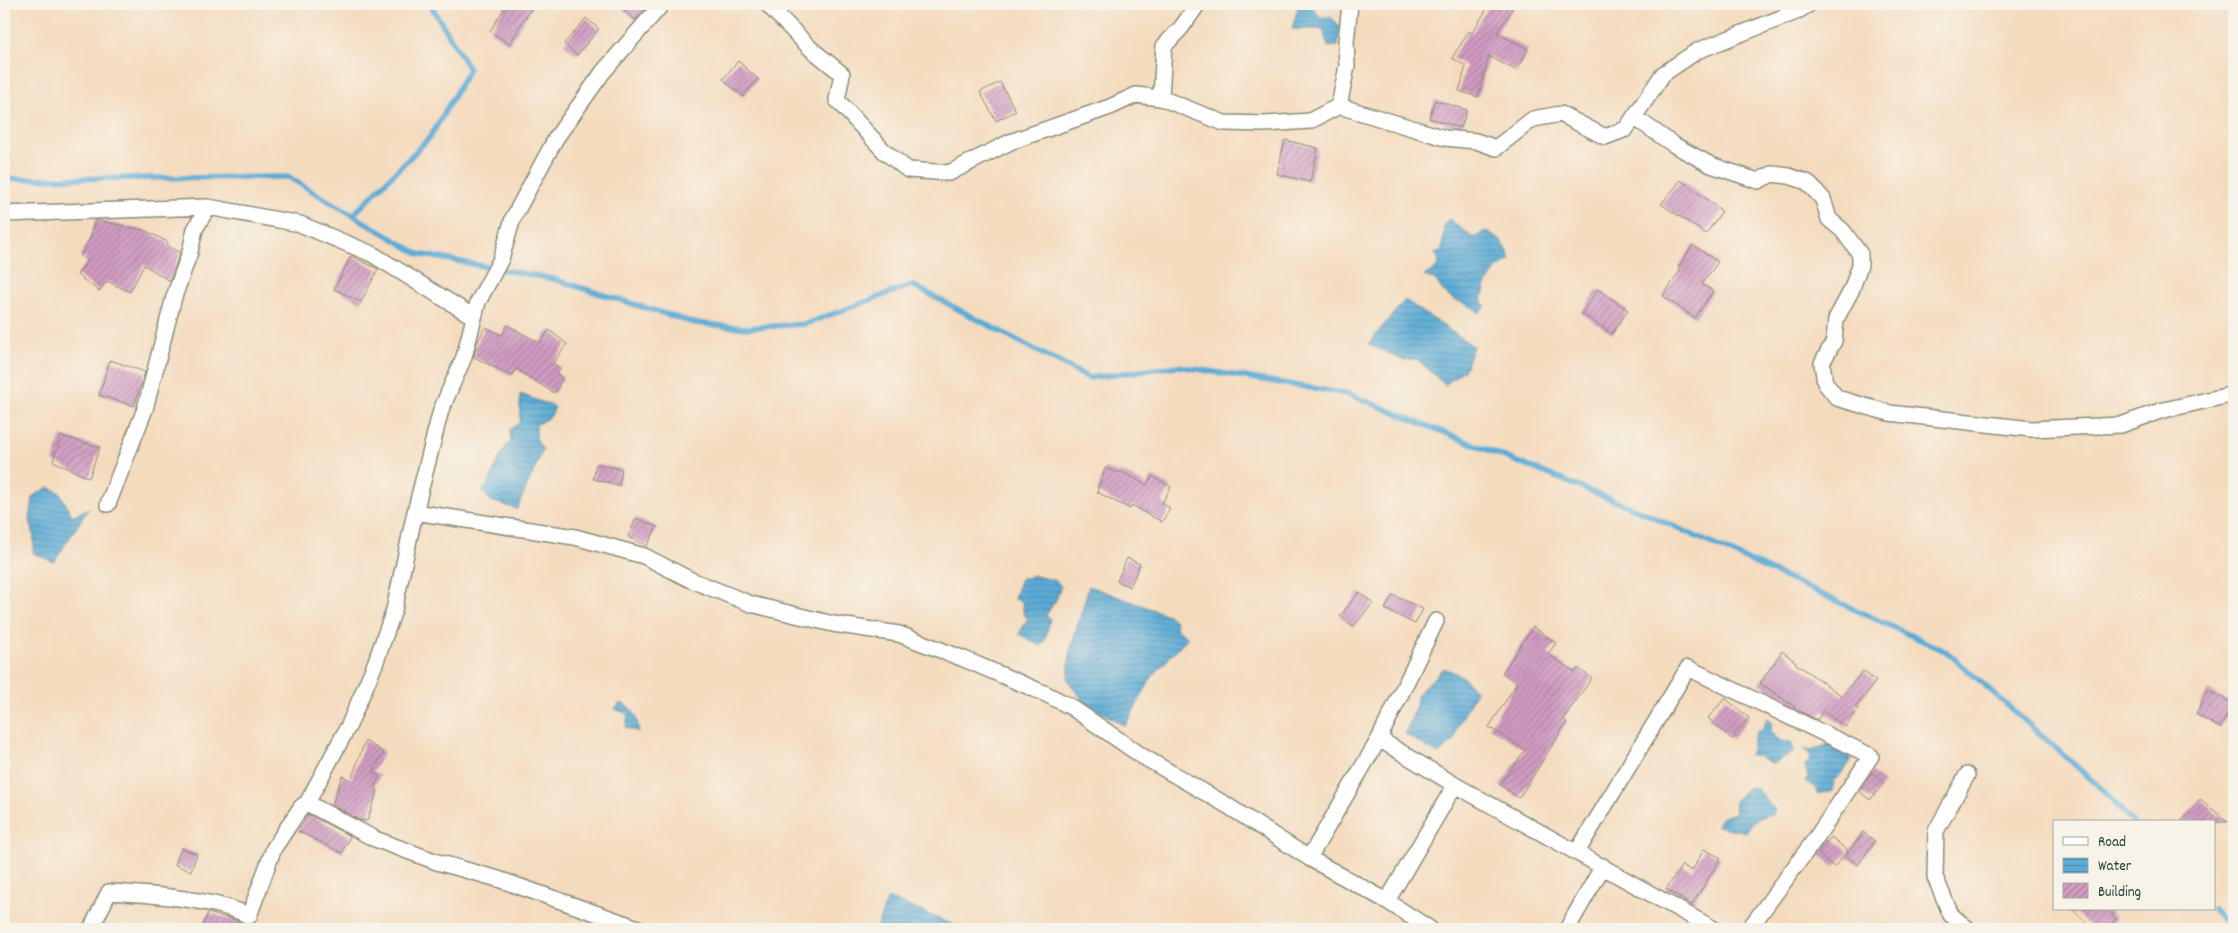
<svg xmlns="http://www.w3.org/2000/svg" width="2238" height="933" font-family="Dekko,sans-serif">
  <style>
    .water { fill: url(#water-rules); stroke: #3e7485 }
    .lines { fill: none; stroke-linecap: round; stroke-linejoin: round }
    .stream { stroke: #5cabd6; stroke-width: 5.5 }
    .building { fill: url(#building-hatch) }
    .street-casing { stroke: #8a8c79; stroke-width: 18 }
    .street { stroke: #fff; stroke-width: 15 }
  </style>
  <defs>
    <pattern id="water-rules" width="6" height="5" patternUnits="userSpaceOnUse" patternTransform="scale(1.25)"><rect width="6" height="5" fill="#5cabd6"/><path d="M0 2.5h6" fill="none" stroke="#4b8cae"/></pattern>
    <pattern id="building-hatch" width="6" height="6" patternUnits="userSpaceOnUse" patternTransform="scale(1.25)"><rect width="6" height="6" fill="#d19bc2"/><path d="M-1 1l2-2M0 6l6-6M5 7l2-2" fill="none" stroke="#a9809e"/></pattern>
  </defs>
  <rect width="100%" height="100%" fill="#f7f3e8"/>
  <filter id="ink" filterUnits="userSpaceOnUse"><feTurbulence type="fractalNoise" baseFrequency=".02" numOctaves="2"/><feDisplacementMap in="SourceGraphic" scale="10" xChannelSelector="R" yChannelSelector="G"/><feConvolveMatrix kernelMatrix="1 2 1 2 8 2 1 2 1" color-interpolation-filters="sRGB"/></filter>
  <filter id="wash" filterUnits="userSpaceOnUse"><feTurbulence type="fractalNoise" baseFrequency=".0096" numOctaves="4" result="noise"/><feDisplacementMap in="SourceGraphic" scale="20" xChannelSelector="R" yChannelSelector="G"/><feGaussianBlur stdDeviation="1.12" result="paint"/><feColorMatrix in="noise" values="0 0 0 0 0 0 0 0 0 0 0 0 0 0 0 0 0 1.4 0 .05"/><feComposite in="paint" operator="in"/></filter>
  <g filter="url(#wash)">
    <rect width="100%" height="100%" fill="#f4dbbe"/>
    <path class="water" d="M1299 4H1310L1320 17H1331L1340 26 1338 46 1328 47 1323 29H1292Z
      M1449 219 1472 237H1477L1485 231C1499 236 1506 245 1511 260 1491 269 1487 282 1481 301L1486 306 1480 313C1461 297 1449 306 1436 280L1424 276 1438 267 1439 260 1435 253 1442 250 1444 226Z
      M1405 300 1473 346 1466 368 1445 385 1417 359 1403 360 1368 344Z
      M520 394 555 407 551 416 536 425V438L543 450 517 509 491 501 482 491C497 476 494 458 511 441L510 430 520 422Z
      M49 487 60 493 72 516 89 508 54 562 33 553 34 535 30 521 33 496Z
      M1032 575 1056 581 1061 586 1056 600 1046 615 1050 619 1045 640 1041 646 1019 634 1028 618 1024 615 1022 602 1014 598 1021 578H1027Z
      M1089 586 1168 615 1175 621 1177 630 1188 637 1152 677 1125 726 1084 702 1068 680 1070 651Z
      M1444 668 1462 676 1476 691 1456 730 1454 741 1438 754 1405 734 1415 709 1418 693Z
      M620 703C635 708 637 717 639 732L626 728 628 714 615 709Z
      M1767 718 1772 722 1771 732 1780 741 1791 742 1794 751 1773 764 1758 756 1749 755 1757 731 1763 728Z
      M1829 744 1844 754H1849L1852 759 1844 771 1834 781 1833 791 1817 794 1816 789 1806 781 1808 778 1805 765 1809 761 1810 755 1804 749 1811 751Z
      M1749 787 1756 788 1775 810 1771 815C1758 816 1752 821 1746 832L1717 826 1721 818 1735 813 1734 801Z
      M888 898 964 929H876Z"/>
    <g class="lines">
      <path class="stream" d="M4 179 288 177 419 254 553 279 694 323 746 328 805 324 912 285 1089 378 1178 366 1348 394 1645 513 1947 652 2102 789 2132 822
        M353 215 431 136 469 69 430 4
        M2213 909 2231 929"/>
    </g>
    <g id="blocks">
      <path class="building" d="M507 4H534L509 44 490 31Z
        M617 4H650L635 20Z
        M1490 4H1515L1497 33 1528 49 1517 71 1489 56 1478 97 1459 91 1466 66 1452 58 1469 31 1472 33Z
        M586 18 599 29 577 55 564 44Z
        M738 61 758 79 743 97 723 79Z
        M1000 82 1016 111 996 121 980 92Z
        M1435 100 1467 110 1461 128 1429 118Z
        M1285 140 1318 148 1310 182 1277 174Z
        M1681 180 1722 211 1706 234 1661 204Z
        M95 220 144 230 168 242 167 245 180 253 170 281 144 265 130 292 107 281 99 291 77 275 88 260 80 256 90 238Z
        M1693 245 1718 262 1702 284 1713 291 1695 318 1663 296 1681 269 1678 267Z
        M351 256 378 269 361 302 334 289Z
        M1598 289 1628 310 1612 334 1581 313Z
        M507 325 540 343 549 330 567 344 553 363 560 368 556 373 563 378 554 393 516 369 512 376 474 357 477 343 485 327 502 335Z
        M110 360 145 372 134 406 99 395Z
        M61 436 100 447 89 478 53 461Z
        M596 464 622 469 619 485 593 479Z
        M1105 468 1119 473 1120 471 1147 485 1152 476 1171 487 1162 503 1170 508 1162 522 1132 505 1130 509 1097 492Z
        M636 518 657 527 647 546 628 537Z
        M1127 558 1140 564 1130 587 1117 581Z
        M1359 592 1373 603 1353 627 1340 616Z
        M1393 595 1423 609 1415 624 1385 609Z
        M1533 627 1556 643 1548 654 1575 672 1578 668 1592 678 1563 719 1567 722 1519 798 1500 785 1525 750 1489 727 1517 683 1502 673Z
        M1782 651 1796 662 1795 663 1842 696 1863 671 1876 681 1855 707 1858 709 1845 727 1823 711 1817 720 1794 708 1795 707 1760 683Z
        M2208 690 2233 704 2220 728 2196 714Z
        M1725 698 1749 718 1732 739 1708 718Z
        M365 741 384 752 373 772 380 775 374 787 378 790 367 821 359 820 332 805 342 776 351 780Z
        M1872 772 1884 783 1870 800 1859 791Z
        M2200 799 2228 822H2181Z
        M308 814 350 836 342 853 298 831Z
        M1863 832 1875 841 1858 865 1846 856Z
        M1831 837 1848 851 1834 867 1818 853Z
        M181 848 197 854 191 871 175 865Z
        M1704 849 1721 858 1692 905 1666 889 1682 865 1692 871Z
        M2072 909H2106L2116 919 2106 929H2093Z
        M208 913 232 919 256 929H201Z"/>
    </g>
  </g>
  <g filter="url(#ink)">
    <use href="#blocks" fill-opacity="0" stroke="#8a8c79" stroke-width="1"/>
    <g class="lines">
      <defs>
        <path id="street" d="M767 4 810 48 842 74 837 100 884 151 908 170 949 173 1010 142 1110 107 1136 95 1161 98 1224 123 1265 124 1310 121 1339 106 1347 66 1346 42 1350 4
          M1161 98 1164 46 1181 28 1198 4
          M1339 106 1445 138 1476 141 1496 148 1533 119 1561 114 1605 137 1626 129 1663 74 1697 51 1796 12 1809 4
          M1634 117 1674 145 1711 165 1758 181 1772 174 1789 176 1807 182 1823 199 1829 219 1843 231 1860 254V265L1851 291 1836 319 1834 341 1822 363 1825 383 1837 398 1889 413 2031 429 2121 425 2160 411 2234 394
          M4 214 208 207 300 224 372 254 474 317
          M108 504 145 409 174 297 190 252 195 229 208 207
          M415 512 575 537 644 556 691 580 751 604 833 624 899 634 964 659 1046 694 1071 707 1142 756 1228 806 1309 858 1387 901 1430 929
          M1379 739 1455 785 1714 929
          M1967 775 1936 831 1935 877 1951 915 1968 929
          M307 803 375 839 437 862 498 879 641 929
          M1577 852 1688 668 1871 756 1816 838 1749 929
          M1309 858 1379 739 1436 621
          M1387 901 1455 785
          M91 929 109 892C145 894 219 899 249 916L274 848 301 807 307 803 349 725 375 664 394 610 415 512 441 410 464 357 478 302 501 259 513 218 556 138 603 72 662 4
          M1567 929 1603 866"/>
      </defs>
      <use href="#street" class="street-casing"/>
      <use href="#street" class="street"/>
    </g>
  </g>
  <rect width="2238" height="933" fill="none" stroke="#f7f3e8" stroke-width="20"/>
  <rect x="2053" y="820" width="162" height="90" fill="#f7f3e8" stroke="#a1aaa0"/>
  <rect x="2063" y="837" width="25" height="8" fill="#ffffff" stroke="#a1aaa0"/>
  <text x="2098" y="846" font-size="15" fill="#1f3d34">Road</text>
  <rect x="2063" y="858" width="25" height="15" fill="url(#water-rules)" stroke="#a1aaa0"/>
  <text x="2098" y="870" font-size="15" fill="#1f3d34">Water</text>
  <rect x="2063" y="883" width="25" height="15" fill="url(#building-hatch)" stroke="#a1aaa0"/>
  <text x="2098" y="896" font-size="15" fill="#1f3d34">Building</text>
</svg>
